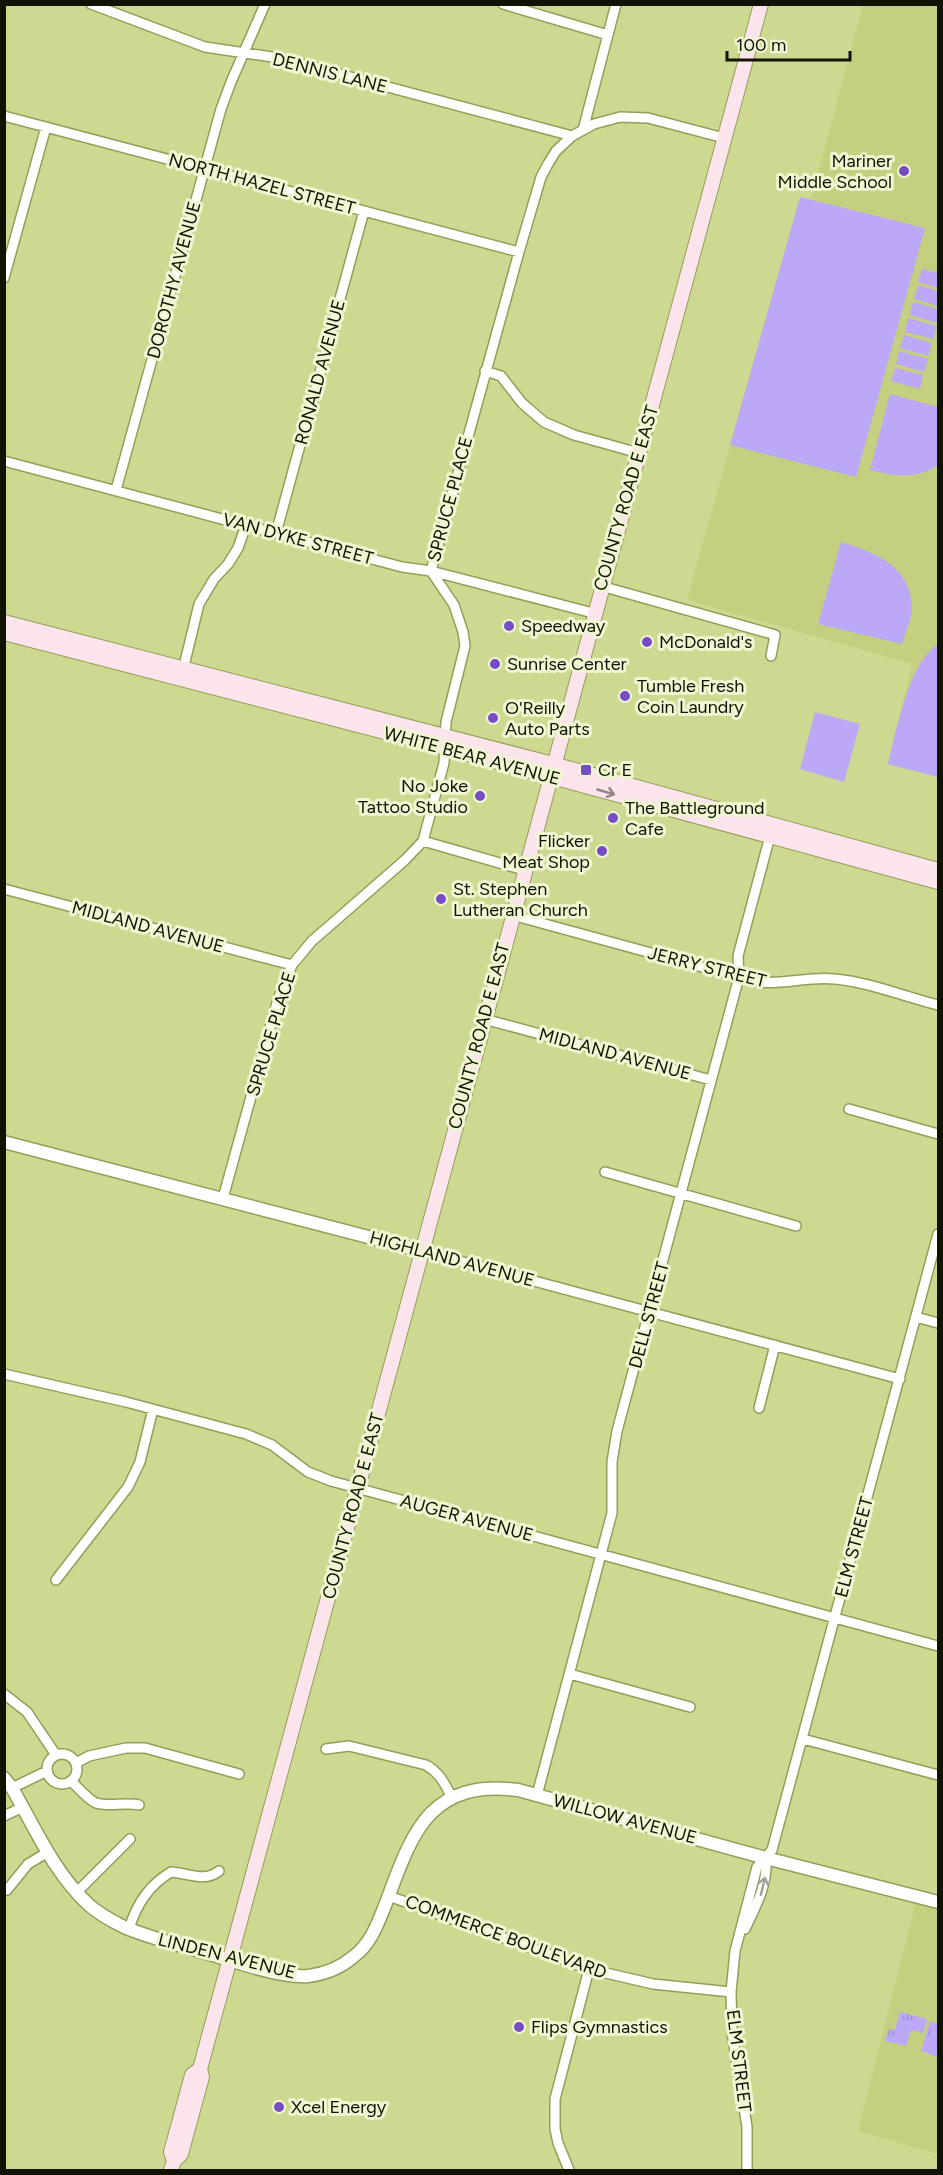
<svg xmlns="http://www.w3.org/2000/svg" width="943" height="2175" font-family="Figtree,sans-serif">
  <style>
    .built { fill: #c4d080 }
    .grass { fill: url(#grass-tufts) }
    .pitch { fill: #bca8f7 }
    .lines { fill: none; stroke-linecap: round; stroke-linejoin: round }
    .minor-casing { stroke: #959e59; stroke-width: 12 }
    .tertiary-casing { stroke: #959e59; stroke-width: 15 }
    .secondary-casing { stroke: #959e59; stroke-width: 16 }
    .minor { stroke: #fff; stroke-width: 9 }
    .tertiary { stroke: #fff; stroke-width: 12 }
    .secondary { stroke: #fce4ed; stroke-width: 14 }
    .oneway { stroke: #928682 }
    .oneway2 { stroke: #a0a199 }
    .poi-dot { fill: #764cc5; stroke: #eff6d2; stroke-width: 2 }
    .labels { text-anchor: middle; stroke-width: 6; stroke-linejoin: round; paint-order: stroke }
    .street-label { font-size: 18px; fill: #111300; stroke: #eff6d2 }
    .poi-label { font-size: 18px; fill: #111300; stroke: #eff6d2; text-anchor: start }
  </style>
  <defs>
    <pattern id="grass-tufts" width="24" height="20" patternUnits="userSpaceOnUse" patternTransform="scale(1.5)"><rect width="24" height="20" fill="#bca8f7"/><path d="M3 7l-1-3M5 7V3M7 7l1-3M15 17l-1-3M17 17v-4M19 17l1-3" fill="none" stroke="#a190d2"/></pattern>
  </defs>
  <rect width="100%" height="100%" fill="#cdd890"/>
  <path class="built" d="M863 5H938V777L888 764 912 664 687 600 800 197 811 199Z
    M916 1902 938 1908V2154L858 2131Z"/>
  <path class="grass" d="M900 2012 927 2019 923 2033 911 2030 906 2046 885 2041 889 2029 895 2030Z
    M930 2021 938 2024V2057L921 2051Z"/>
  <path class="pitch" d="M800 197 925 228 856 477 730 445Z
    M922 269 938 273V288L918 282Z
    M918 285 938 291V306L914 299Z
    M913 302 938 309V323L909 315Z
    M908 318 937 326 933 339 905 332Z
    M904 335 932 343 928 356 900 348Z
    M899 351 928 359 924 372 896 364Z
    M895 368 923 375 920 389 891 381Z
    M890 394 938 407V465C918 480 892 476 870 470Z
    M841 542C875 552 911 566 912 608 912 619 905 633 902 644L818 624Z
    M938 644V777L888 764C896 732 909 662 938 644Z
    M815 712 860 724 844 782 800 769Z"/>
  <g class="lines">
    <defs>
      <path id="minor" d="M91 4 205 47 279 58 572 136
        M503 4 608 35
        M4 116 519 252
        M583 130 616 4
        M4 278 46 127
        M485 371 501 376 522 403 544 422 574 435 639 453
        M4 461 402 567 431 571 593 613
        M116 490 221 109 231 82 265 4
        M276 533 364 211
        M601 586 772 634 775 635 771 656
        M182 674 199 604 214 579 228 564 238 548 246 525
        M423 841 524 870
        M4 889 292 965
        M512 915 757 982C784 985 809 976 835 979 869 982 906 997 938 1005
        M484 1019 711 1080
        M849 1109 938 1134
        M605 1172 796 1226
        M223 1198 278 999 292 965 312 941 405 860 423 841 444 763 446 722 465 646 463 632 454 605 431 571 519 252 541 177 548 164 556 151 572 136 594 124 620 117 648 118 724 138
        M422 1251 900 1379
        M916 1317 938 1323
        M4 1374 126 1402 246 1434 272 1445 308 1472 331 1481 938 1646
        M759 1408 775 1345
        M56 1580 128 1487 140 1462 153 1409
        M570 1674 690 1707
        M4 1694 27 1712 56 1755
        M803 1739 938 1775
        M326 1749 349 1746 426 1765C440 1773 445 1784 452 1798
        M47 1769a15 15 0 1 1 30 0a15 15 0 1 1-30 0Z
        M76 1763 89 1756 126 1748H145L239 1774
        M71 1781C78 1787 87 1799 96 1803 108 1807 125 1802 139 1805
        M12 1788 47 1771
        M537 1795 612 1513V1462L617 1431 739 977 738 956 770 836
        M4 1816 23 1807
        M7 1890 28 1864 48 1852
        M76 1893 130 1839
        M389 1896 589 1969 653 1984 731 1992
        M129 1929C136 1905 149 1885 171 1872 188 1873 204 1883 219 1871
        M745 1929C756 1906 768 1884 766 1858
        M569 2170 558 2143 555 2129V2099L589 1969
        M747 2170V2127L732 2032 731 1992 735 1951 757 1867 772 1850 938 1234"/>
      <path id="tertiary" d="M4 1142 422 1251
        M4 1778 12 1788C35 1828 55 1874 89 1905 99 1914 112 1921 124 1927 150 1938 179 1945 206 1953 235 1961 279 1978 308 1976 325 1974 340 1968 353 1957 371 1944 378 1923 386 1903 412 1834 428 1779 518 1790L766 1858 938 1902"/>
      <path id="secondary" d="M4 622 553 764 938 870
        M4 633 446 748 938 882
        M174 2161 171 2152 192 2075 200 2069
        M171 2170 174 2161 181 2154 202 2077 200 2069C387 1381 572 692 761 4"/>
    </defs>
    <use href="#minor" class="minor-casing"/>
    <use href="#tertiary" class="tertiary-casing"/>
    <use href="#secondary" class="secondary-casing"/>
    <use href="#minor" class="minor"/>
    <use href="#tertiary" class="tertiary"/>
    <use href="#secondary" class="secondary"/>
  </g>
  <defs><path id="oneway-shaft" d="M-6 0H5M1.5-3L5.5 0L1.5 3" fill="none" stroke-width="1.6" stroke-linecap="round" stroke-linejoin="round" transform="scale(1.5)"/></defs>
  <use class="oneway" href="#oneway-shaft" transform="translate(606 792) rotate(16)"/>
  <use class="oneway2" href="#oneway-shaft" transform="translate(763 1886) rotate(-76)"/>
  <g class="poi-dot">
    <circle cx="904" cy="171" r="6"/>
    <circle cx="509" cy="626" r="6"/>
    <circle cx="647" cy="642" r="6"/>
    <circle cx="495" cy="664" r="6"/>
    <circle cx="625" cy="696" r="6"/>
    <circle cx="493" cy="718" r="6"/>
    <rect x="580" y="764" width="12" height="12" rx="3"/>
    <circle cx="480" cy="796" r="6"/>
    <circle cx="613" cy="818" r="6"/>
    <circle cx="602" cy="851" r="6"/>
    <circle cx="441" cy="899" r="6"/>
    <circle cx="519" cy="2027" r="6"/>
    <circle cx="279" cy="2107" r="6"/>
  </g>
  <g class="labels">
    <g class="street-label">
      <text transform="translate(330 73) rotate(14)" y="6">DENNIS LANE</text>
      <text transform="translate(262 184) rotate(15)" y="6">NORTH HAZEL STREET</text>
      <text transform="translate(174 280) rotate(-75)" y="6">DOROTHY AVENUE</text>
      <text transform="translate(320 372) rotate(-75)" y="6">RONALD AVENUE</text>
      <text transform="translate(626 498) rotate(-74)" y="6">COUNTY ROAD E EAST</text>
      <text transform="translate(450 499) rotate(-75)" y="6">SPRUCE PLACE</text>
      <text transform="translate(298 539) rotate(15)" y="6">VAN DYKE STREET</text>
      <text transform="translate(472 756) rotate(15)" y="6">WHITE BEAR AVENUE</text>
      <text transform="translate(148 927) rotate(15)" y="6">MIDLAND AVENUE</text>
      <text transform="translate(707 967) rotate(14)" y="6">JERRY STREET</text>
      <text transform="translate(271 1034) rotate(-73)" y="6">SPRUCE PLACE</text>
      <text transform="translate(479 1036) rotate(-75)" y="6">COUNTY ROAD E EAST</text>
      <text transform="translate(615 1054) rotate(15)" y="6">MIDLAND AVENUE</text>
      <text transform="translate(452 1259) rotate(15)" y="6">HIGHLAND AVENUE</text>
      <text transform="translate(649 1315) rotate(-75)" y="6">DELL STREET</text>
      <text transform="translate(353 1506) rotate(-75)" y="6">COUNTY ROAD E EAST</text>
      <text transform="translate(467 1518) rotate(15)" y="6">AUGER AVENUE</text>
      <text transform="translate(854 1547) rotate(-75)" y="6">ELM STREET</text>
      <text transform="translate(625 1819) rotate(15)" y="6">WILLOW AVENUE</text>
      <text transform="translate(506 1937) rotate(20)" y="6">COMMERCE BOULEVARD</text>
      <text transform="translate(227 1956) rotate(14)" y="6">LINDEN AVENUE</text>
      <text transform="translate(739 2061) rotate(83)" y="6">ELM STREET</text>
    </g>
    <g class="poi-label">
      <text x="892" y="167" text-anchor="end">Mariner<tspan x="892" dy="21">Middle School</tspan></text>
      <text x="521" y="632">Speedway</text>
      <text x="659" y="648">McDonald's</text>
      <text x="507" y="670">Sunrise Center</text>
      <text x="637" y="692">Tumble Fresh<tspan x="637" dy="21">Coin Laundry</tspan></text>
      <text x="505" y="714">O'Reilly<tspan x="505" dy="21">Auto Parts</tspan></text>
      <text x="598" y="776">Cr E</text>
      <text x="468" y="792" text-anchor="end">No Joke<tspan x="468" dy="21">Tattoo Studio</tspan></text>
      <text x="625" y="814">The Battleground<tspan x="625" dy="21">Cafe</tspan></text>
      <text x="590" y="847" text-anchor="end">Flicker<tspan x="590" dy="21">Meat Shop</tspan></text>
      <text x="453" y="895">St. Stephen<tspan x="453" dy="21">Lutheran Church</tspan></text>
      <text x="531" y="2033">Flips Gymnastics</text>
      <text x="291" y="2113">Xcel Energy</text>
    </g>
  </g>
  <rect width="943" height="2175" fill="none" stroke="#111300" stroke-width="12"/>
  <path d="M727 51v9h123v-9" fill="none" stroke="#111300" stroke-width="3"/>
  <text x="736" y="51" font-size="18" fill="#111300" stroke="#eff6d2" stroke-width="4.5" paint-order="stroke">100 m</text>
</svg>
